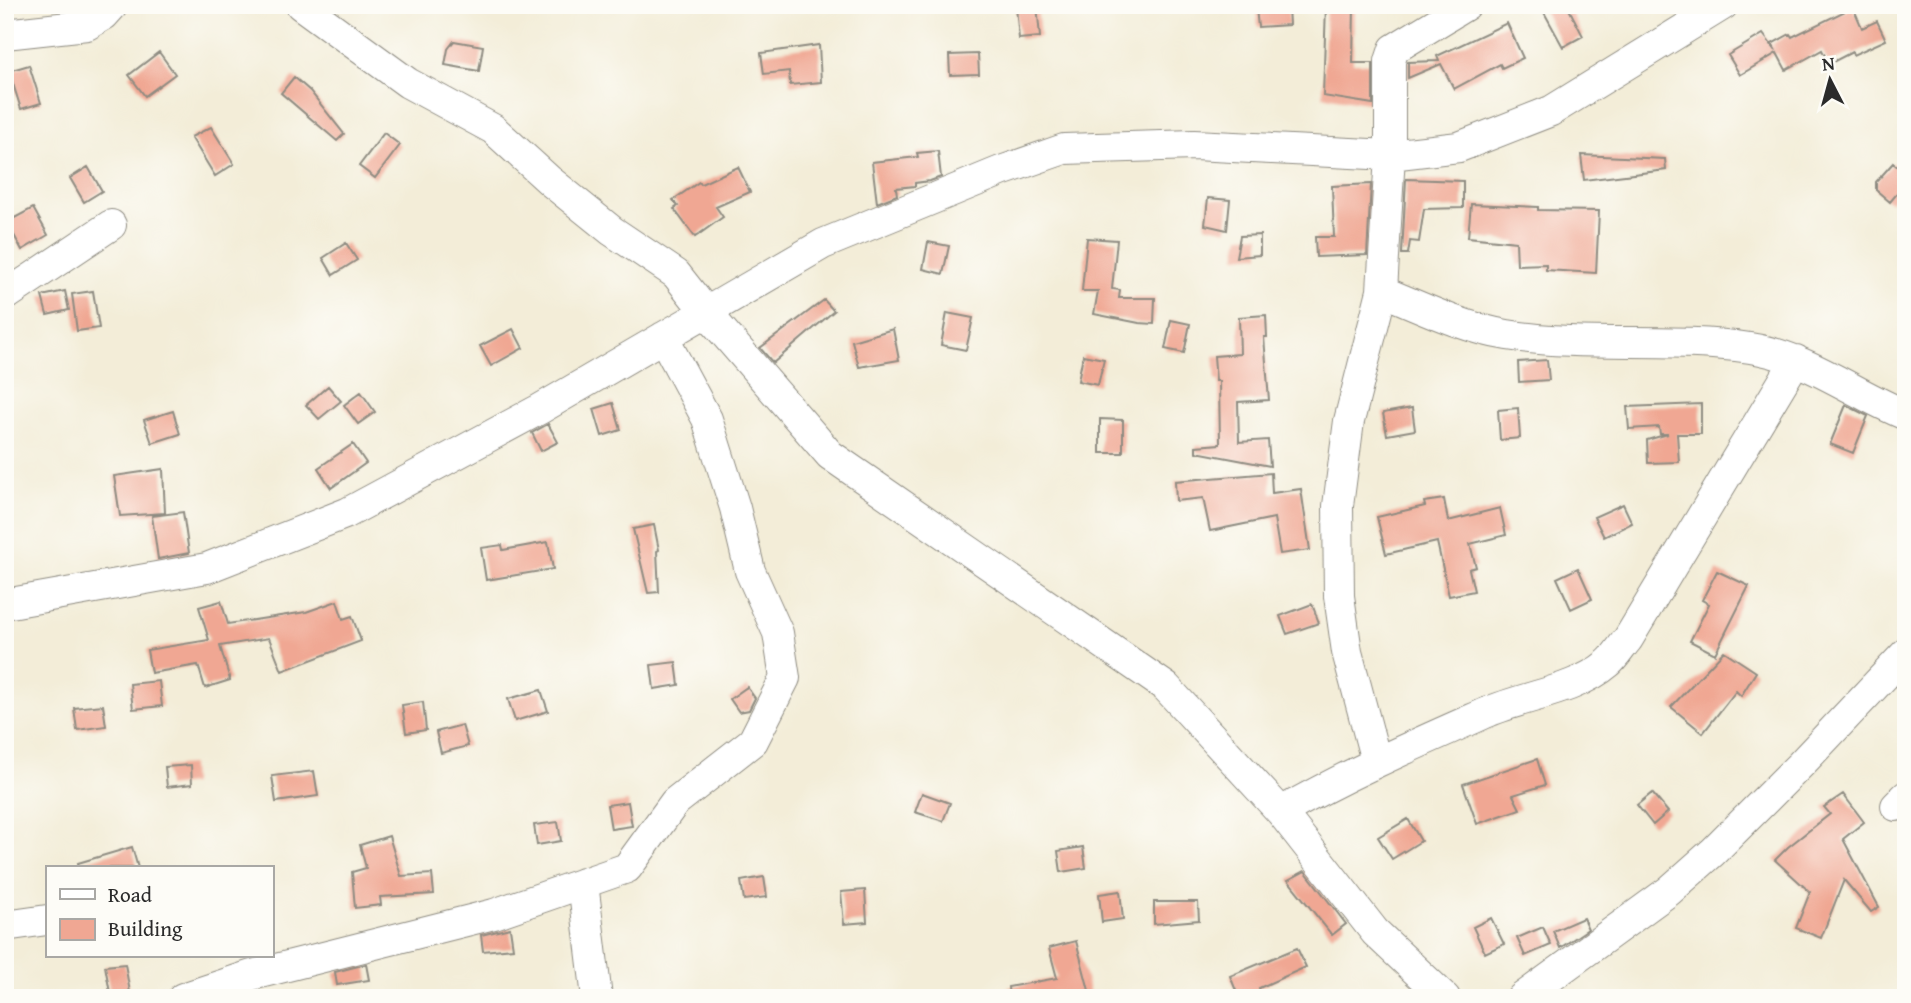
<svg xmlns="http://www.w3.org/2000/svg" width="1911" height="1003" font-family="'Gentium Book Plus',serif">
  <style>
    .building { fill: #f0a793 }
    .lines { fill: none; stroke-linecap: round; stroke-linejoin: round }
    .minor-casing { stroke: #8f8c82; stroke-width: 32 }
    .minor { stroke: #fff; stroke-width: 30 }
  </style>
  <rect width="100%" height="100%" fill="#fdfcf7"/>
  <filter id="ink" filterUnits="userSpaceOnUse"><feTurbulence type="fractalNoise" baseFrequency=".0143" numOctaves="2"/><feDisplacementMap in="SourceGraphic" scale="14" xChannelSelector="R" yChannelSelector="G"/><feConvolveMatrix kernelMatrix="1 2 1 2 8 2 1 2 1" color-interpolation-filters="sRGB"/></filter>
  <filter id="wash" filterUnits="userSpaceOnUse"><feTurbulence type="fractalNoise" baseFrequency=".00686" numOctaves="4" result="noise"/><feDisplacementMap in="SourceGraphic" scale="28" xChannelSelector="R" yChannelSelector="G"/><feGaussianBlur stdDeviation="1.57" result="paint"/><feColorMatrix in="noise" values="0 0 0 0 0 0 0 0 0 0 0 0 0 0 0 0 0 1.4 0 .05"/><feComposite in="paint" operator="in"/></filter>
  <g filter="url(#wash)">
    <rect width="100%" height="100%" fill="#f3edd8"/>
    <g id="blocks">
      <path class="building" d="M1037 5 1040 37 1019 39 1016 7Z
        M1326 5H1354L1353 63H1373V104L1323 96Z
        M1540 5H1567L1583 36 1563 47Z
        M1288 6 1289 25 1258 27 1256 8Z
        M1853 7 1862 28 1877 21 1886 40 1853 55 1852 52 1829 64 1822 50 1786 70 1777 53 1740 75 1728 55 1763 34 1776 51 1772 44 1790 34 1792 37Z
        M1507 23 1523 58 1502 68 1500 64 1454 89 1441 64 1408 78V62L1439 61 1437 56Z
        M454 41 483 46 479 71 445 65 448 49Z
        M819 45 821 82 790 85 789 71 764 74 761 53Z
        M159 52 175 74 145 96 129 75Z
        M978 54 979 74 950 75 949 55Z
        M29 65 41 103 21 109 9 71Z
        M294 77 310 91 344 134 337 141 281 93Z
        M211 127 234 164 215 176 191 137Z
        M384 133 400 145 375 178 359 166Z
        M938 151 941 177 930 181 915 183V186L896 188 897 195 877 203 872 162 918 157 917 153Z
        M1581 155 1665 159 1666 170 1584 180Z
        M1893 163 1906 174V183L1890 202 1876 190V182Z
        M88 167 102 191 84 202 70 178Z
        M738 167 750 192 716 207 723 217 695 237 674 209 678 206 673 200 699 182 701 184Z
        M1406 179 1463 181V208L1424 209 1419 242 1410 241 1408 254H1402Z
        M1371 184 1367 255 1316 257 1315 237H1334L1332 186Z
        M1208 198 1230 200 1227 230 1205 225Z
        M1471 204 1538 207V210L1599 211 1596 273 1546 270V264L1517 265 1516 242 1468 237Z
        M33 208 48 235 22 250 7 222Z
        M1260 235V255L1236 257 1240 236Z
        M1087 238 1117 240 1112 289 1120 290 1119 298H1155L1154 324 1139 323 1094 314 1098 291H1082Z
        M928 242 949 246 943 274 923 269Z
        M346 243 357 260 333 275 323 258Z
        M65 291 69 310 47 315 42 296Z
        M93 291 99 328 77 331 72 294Z
        M824 300 834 311 773 363 760 348Z
        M947 313 973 318 966 350 941 345Z
        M1266 315 1267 337H1264L1269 400 1238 402 1239 442 1268 440 1270 466 1196 452V446L1220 444 1219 381H1216L1214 356 1240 354 1239 317Z
        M1171 320 1190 324 1184 353 1165 349Z
        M513 329 523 348 491 366 480 346Z
        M893 329 899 360 859 367 852 341Z
        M1083 355 1104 359 1098 385 1078 381Z
        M1547 360 1549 380 1519 382 1518 362Z
        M328 386 341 401 319 419 306 405Z
        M361 392 375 412 358 424 344 405Z
        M613 403 621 430 602 436 594 409Z
        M1701 404V434H1677L1679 462 1648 463 1647 440 1668 434H1660L1659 427 1629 429 1627 407Z
        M1846 405 1868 416 1853 453 1830 444Z
        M1412 408 1415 430 1387 435 1383 413Z
        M1518 408 1520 438 1500 440 1498 410Z
        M173 411 180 434 152 443 144 420Z
        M1100 419 1123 420V453H1100Z
        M548 424 558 442 541 451 532 433Z
        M353 444 366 463 331 488 318 468Z
        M163 469 165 513 120 516 114 476Z
        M1271 473 1272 493 1301 489 1310 550 1280 554 1274 518 1210 531 1203 498 1176 501 1175 481Z
        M1444 499 1448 521 1500 508 1506 535 1470 544 1476 567 1469 569 1474 591 1449 596 1437 542 1386 554 1377 517 1425 506 1424 502Z
        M1623 504 1632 523 1604 537 1594 517Z
        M183 512 189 553 158 559 152 516Z
        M654 525 659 550 657 551 659 592 648 593 633 529Z
        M548 542 553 569 486 580 481 548 502 545 503 550Z
        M1578 568 1592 599 1571 609 1557 578Z
        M1717 571 1749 586 1715 654 1690 641 1709 604 1702 600Z
        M221 601 228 624 306 612 337 601 343 619 352 616 361 641 282 671 269 638 220 646 230 680 205 688 198 665 151 673 147 650 209 640 199 607Z
        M1312 604 1319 623 1287 634 1280 616Z
        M1724 651 1756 672 1741 696 1736 691 1703 733 1671 707Z
        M676 662 679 685 654 689 651 665Z
        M159 681 162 706 133 709 130 684Z
        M747 687 755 698 749 710 739 712 730 699Z
        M541 690 548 711 515 721 508 699Z
        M423 702 426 730 406 733 402 705Z
        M103 705 106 726 77 730 74 708Z
        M462 725 468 746 441 753 436 732Z
        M1537 759 1545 785 1513 795 1520 809 1477 824 1463 784Z
        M191 765 192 784 167 787 165 767Z
        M314 771 318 796 276 802 272 776Z
        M922 793 950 803 943 821 915 812Z
        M1652 793 1668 812 1653 825 1637 805Z
        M1843 794 1864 822 1843 839 1879 907 1871 912 1844 880 1821 938 1796 928 1810 892 1775 860 1788 847 1830 814 1824 807Z
        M628 802 632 826 611 829 607 805Z
        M1408 819 1421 841 1392 859 1378 837Z
        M558 822 561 841 537 845 534 825Z
        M389 836 401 876 432 874 434 894 380 897 381 905 355 908 352 872 366 868 360 845Z
        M132 847 138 868H79L78 863Z
        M1083 847 1086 868 1061 872 1058 851Z
        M1305 871 1346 924 1332 935 1288 880Z
        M764 877 767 897 744 900 741 881Z
        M865 890 867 922 844 924 841 892Z
        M1120 891 1123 919 1102 922 1099 894Z
        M1154 902H1198L1199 920 1154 924Z
        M1491 918 1504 944 1485 953 1473 927Z
        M1583 918 1588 929 1560 948 1553 931Z
        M1543 927 1551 945 1525 956 1517 938Z
        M510 928 513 948 483 951 481 935Z
        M1076 941 1091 998H1009L1008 987 1057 978 1049 948Z
        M1297 948 1306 967 1259 988 1263 998H1239L1230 976Z
        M125 964 131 998H111L105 966Z
        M366 964 369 980 337 985 335 972Z"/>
    </g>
  </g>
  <g filter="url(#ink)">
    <use href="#blocks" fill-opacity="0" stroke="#8f8c82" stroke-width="2"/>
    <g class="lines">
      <defs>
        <path id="minor" d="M301 5 408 83 493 129 550 181 612 231 676 274 706 312 830 455 1166 687 1281 812 1375 932 1445 998
          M5 34 87 25 104 15 113 5
          M1382 291C1423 308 1464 328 1507 335 1588 348 1670 336 1750 348 1807 356 1854 394 1906 415
          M5 296 111 225
          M5 604 207 568 347 513 540 409 823 244 1001 171 1064 149 1194 145 1390 155 1459 147 1551 111 1723 5
          M1376 761 1347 652 1339 596 1338 506 1349 421 1382 291 1390 155V61L1394 49 1466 5
          M1896 806 1906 796
          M1281 812C1349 773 1416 744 1488 712 1525 696 1577 690 1607 664 1615 658 1621 647 1628 639L1796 360
          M583 883 597 998
          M5 926 47 920
          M183 998 252 975 494 914 627 868 675 802 753 741 785 678 778 633 750 571 735 508 707 419 663 337
          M1522 998 1669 891 1713 852 1801 764 1906 653"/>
      </defs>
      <use href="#minor" class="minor-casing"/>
      <use href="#minor" class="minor"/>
    </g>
  </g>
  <rect width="1911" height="1003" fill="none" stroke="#fdfcf7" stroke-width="28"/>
  <rect x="46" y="866" width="228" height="91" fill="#fdfcf7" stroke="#a9a8a5" stroke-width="2"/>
  <rect x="60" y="889" width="35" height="10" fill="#ffffff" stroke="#a9a8a5" stroke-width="2"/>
  <text x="108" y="902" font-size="21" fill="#2b2b2b">Road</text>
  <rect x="60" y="919" width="35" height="21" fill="#f0a793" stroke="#a9a8a5" stroke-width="2"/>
  <text x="108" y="936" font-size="21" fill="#2b2b2b">Building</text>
  <g transform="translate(1830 80) rotate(354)" stroke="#fdfcf7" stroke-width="5" paint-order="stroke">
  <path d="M0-5L12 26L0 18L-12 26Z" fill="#2b2b2b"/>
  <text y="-10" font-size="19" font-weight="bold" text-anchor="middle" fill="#2b2b2b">N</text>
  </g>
</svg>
